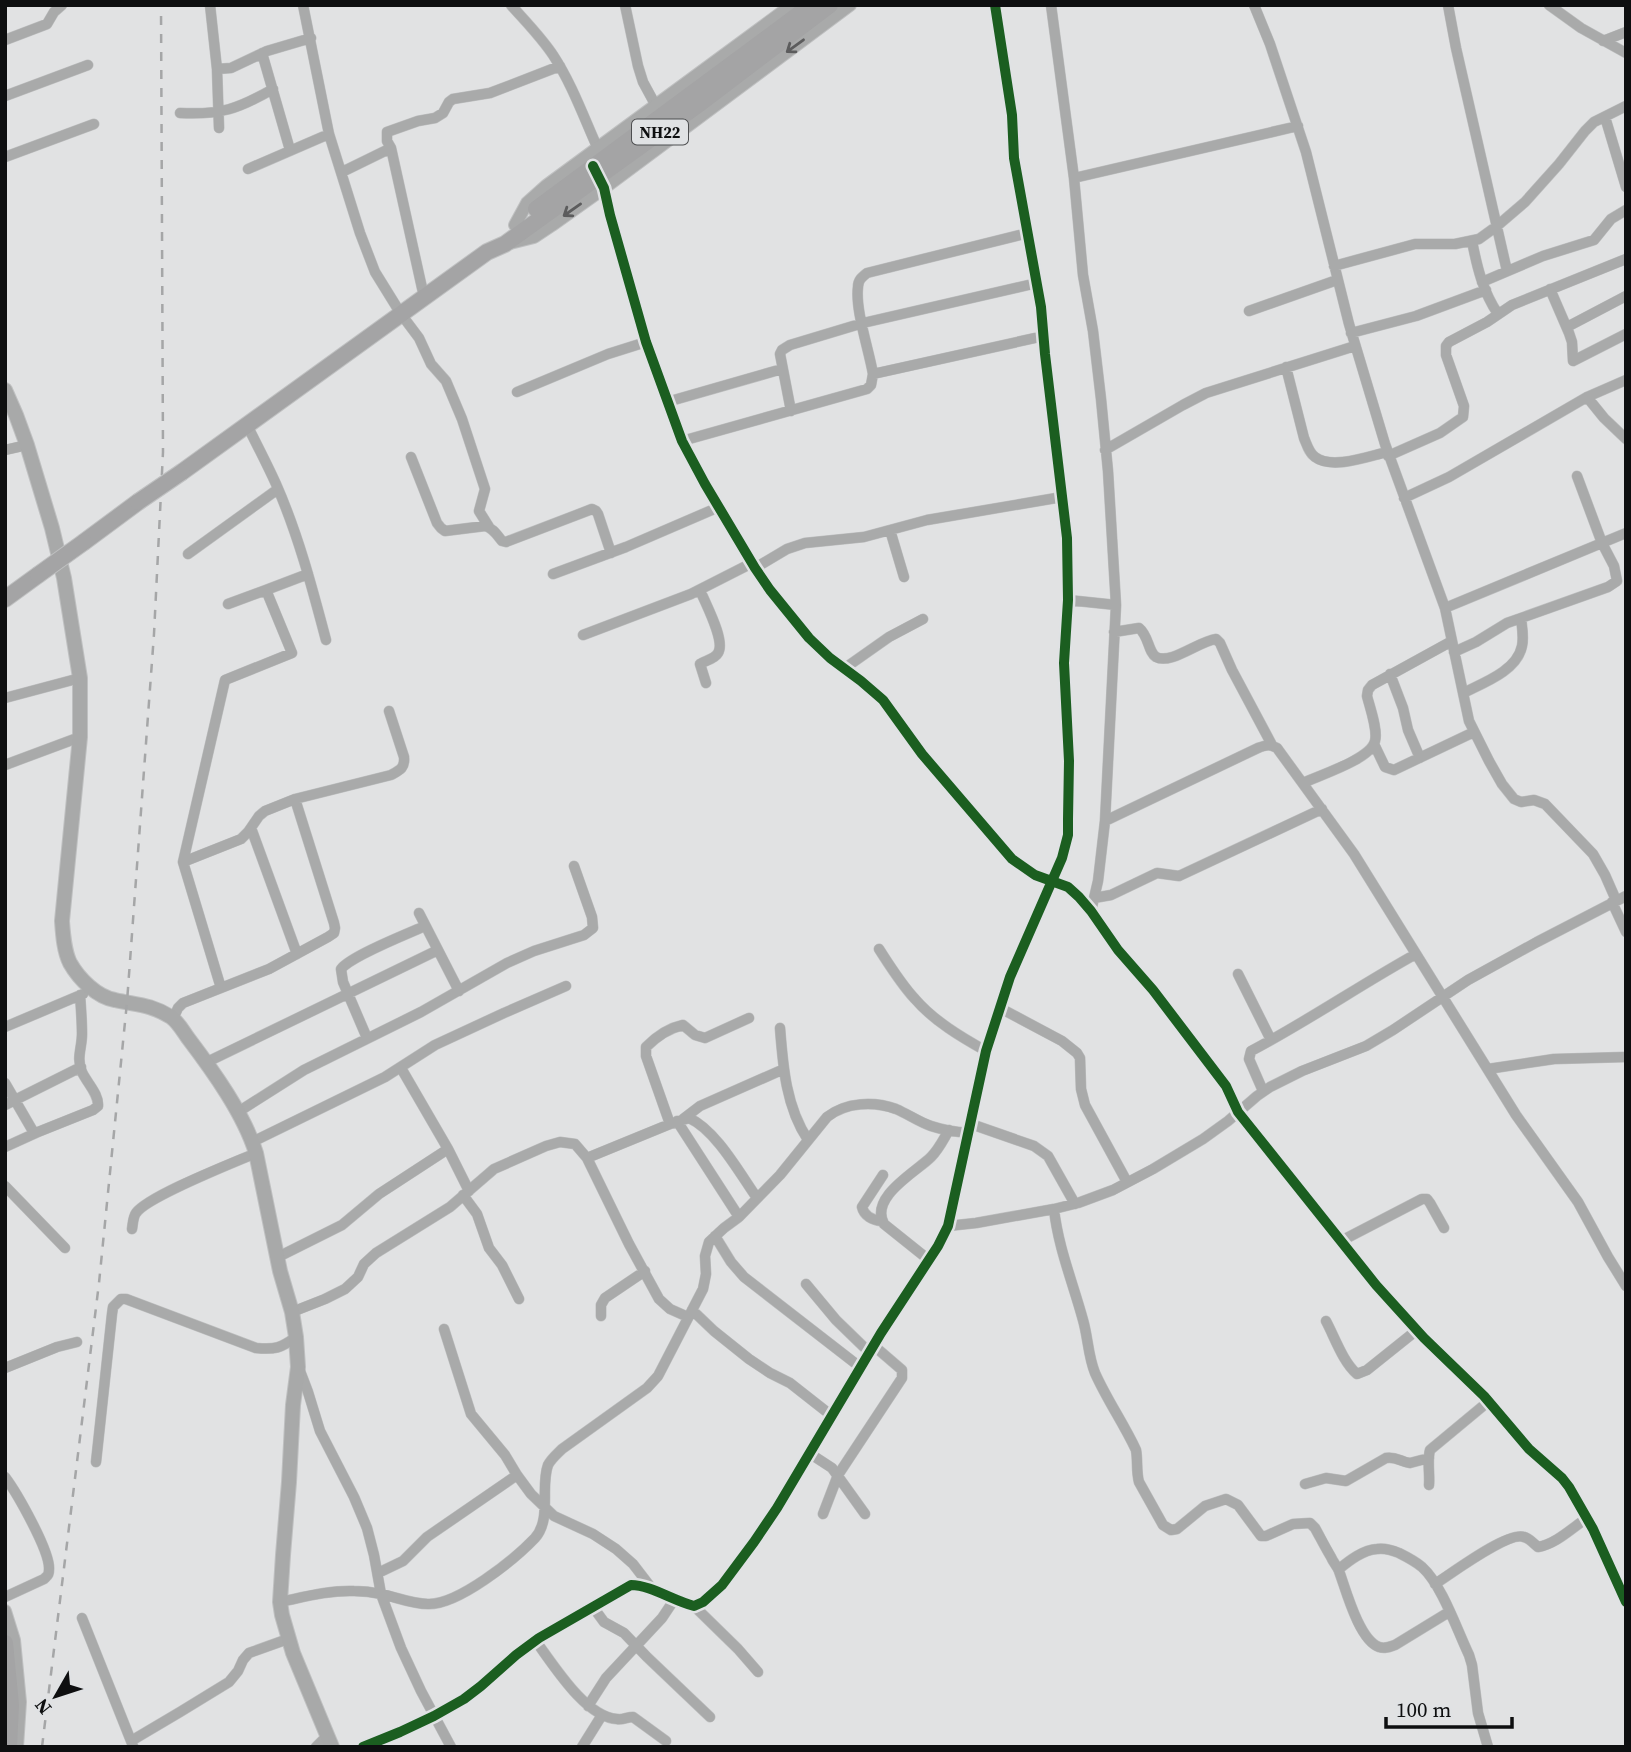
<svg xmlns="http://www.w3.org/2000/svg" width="1631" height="1752" font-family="'Source Serif 4',serif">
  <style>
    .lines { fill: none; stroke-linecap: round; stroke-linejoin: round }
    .minor-casing { stroke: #bfc0c1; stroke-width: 11 }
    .tertiary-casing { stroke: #bfc0c1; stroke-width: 14 }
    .secondary-casing { stroke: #bfc0c1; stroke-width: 16 }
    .trunk-casing { stroke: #bfc0c1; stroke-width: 18 }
    .minor { stroke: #a9aaaa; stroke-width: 10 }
    .tertiary { stroke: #a9aaaa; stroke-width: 12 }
    .secondary { stroke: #a8a9a9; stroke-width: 14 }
    .trunk { stroke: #a4a4a5; stroke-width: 16 }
    .rail { stroke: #a5a6a7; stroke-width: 2.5; stroke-dasharray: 9 9; stroke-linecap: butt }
    .trunk-bridge-casing { stroke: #bfc0c1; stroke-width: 18; stroke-linecap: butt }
    .trunk-bridge { stroke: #a4a4a5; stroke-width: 16 }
    .cycleway-casing { stroke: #e0e2e4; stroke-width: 15 }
    .cycleway { stroke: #1b5e20; stroke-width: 10 }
    .oneway { stroke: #5c5c5d }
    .labels { text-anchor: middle; stroke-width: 5; stroke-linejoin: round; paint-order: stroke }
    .shield { fill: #e0e2e4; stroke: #4d4e50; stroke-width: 2 }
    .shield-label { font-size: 16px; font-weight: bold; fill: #0e0f10 }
  </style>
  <rect width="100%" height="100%" fill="#e1e2e3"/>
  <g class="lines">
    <defs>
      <path id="minor" d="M210 5 217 69 219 128
        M303 5 329 134 360 233 375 272 401 314 419 338 431 364 446 381 462 419 485 489 479 511 489 527
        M511 5C526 22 541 37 553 55 572 84 584 118 598 149
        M625 5 638 66 643 82 656 106
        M1051 5 1074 178 1083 275 1093 331 1101 399 1108 471 1116 605
        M1254 5 1270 44 1306 152 1349 324 1385 444 1445 608 1469 721 1489 761 1502 784 1514 799 1521 802 1534 800 1545 804 1593 854 1605 875 1616 900
        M1448 5 1456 48 1507 271
        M1549 5 1581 28 1626 53
        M5 40 47 24 54 12 62 5
        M1603 41 1626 32
        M262 53 290 150
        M217 69 231 68 267 51 311 38
        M5 96 88 65
        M180 113C221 115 238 109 273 89
        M1605 117 1626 187
        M5 157 94 124
        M248 169 329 134
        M342 172 391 148
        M1074 178 1298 126
        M603 185 610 215 646 342 682 441 705 484 755 568 770 590 809 638 830 658 861 681 883 700 922 754 1012 859 1035 875 1068 887 1079 897 1091 911 1118 950 1153 990 1226 1086 1238 1112 1376 1285 1424 1338 1484 1396 1529 1449 1562 1478 1569 1487 1593 1529 1626 1602
        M1472 241C1477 267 1483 292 1498 314
        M1334 266 1415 244H1455L1479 239 1497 226 1525 202 1559 164 1585 131 1594 122 1626 106
        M1482 282 1543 256 1594 240 1611 219 1626 210
        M1550 289 1569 333 1572 342 1573 361 1626 334
        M424 297 391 148 387 141V132L418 121 435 118 443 113 449 102 453 99 490 93 560 66
        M1249 311 1337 280
        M1567 327 1626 296
        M1351 333 1416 316 1486 290
        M1286 367 1304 438C1307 445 1309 453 1315 457 1332 470 1369 456 1387 452
        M873 374 1044 336
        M517 392 608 354 646 342
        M1587 397 1604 418 1626 439
        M667 402 782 369
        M791 411 780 354 782 350 790 345 863 323 1037 283
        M247 425C257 445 267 464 276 484 298 534 312 587 326 640
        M682 441 867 389 871 385 873 374C869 350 855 310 858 287 858 280 862 277 867 273L1028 233
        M5 450 27 445
        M1105 450 1183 405 1206 393 1355 346
        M1388 456 1440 433 1463 417 1464 406 1446 355V346L1449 342 1487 322 1512 305 1626 259
        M411 457 437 523 441 528 445 531 485 526C493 528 497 535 502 541L506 542 592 509 596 511 598 514 611 553
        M1404 498 1449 477 1587 397 1626 380
        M890 530 904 577
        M188 554 278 489
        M755 568 787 549 805 543 864 537 927 520 1062 497
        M553 574 626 547 719 507
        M266 590 308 574
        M700 590C705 603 726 641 718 653 715 659 704 661 700 664L706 683
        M1068 600 1116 605 1105 821 1098 881 1091 911
        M1445 608 1626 533
        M1114 632 1139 628C1149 636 1148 652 1156 657 1171 665 1199 641 1216 639L1220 643 1232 670 1272 745
        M583 635 691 594 752 563
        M1454 652 1476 642 1507 623 1608 587 1617 581 1614 566 1602 543 1577 476
        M845 668 889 637 923 619
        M1390 674 1403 708 1408 730 1420 758
        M1463 693C1483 683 1517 671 1522 646 1524 637 1522 627 1521 618
        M5 698 80 678
        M1374 744 1385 767 1394 770 1474 732
        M5 765 80 737
        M1303 783C1320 775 1371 759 1375 741 1378 730 1370 708 1367 696L1368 690 1372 685 1452 641
        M1105 821 1258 748C1266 745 1270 744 1277 748L1354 854 1516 1115 1578 1202 1608 1257 1626 1286
        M251 828 297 954
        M183 862 241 839 248 832 259 816 265 811 295 799 391 775C400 770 405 768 404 757L389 711
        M1094 898 1111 895 1157 873 1179 876 1322 809
        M1612 902 1626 932
        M419 913 459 991
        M879 949C890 966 901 984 915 999 934 1021 961 1037 986 1051
        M1238 974 1271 1040
        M221 988 183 862 225 680 292 653 266 590 228 604
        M1000 1008 1062 1041 1077 1053 1080 1058 1081 1089 1085 1105 1127 1182
        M173 1019 178 1008 183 1003 269 969 328 937 334 933 335 928 334 923 295 799
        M5 1027 83 994
        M780 1028C783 1067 786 1107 808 1140
        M367 1038 343 982 341 969C351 956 407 934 425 926
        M205 1063 438 950
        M401 1068 448 1149 469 1191
        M1488 1069 1554 1059 1626 1057
        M5 1083 34 1133
        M1263 1091 1249 1059 1251 1051C1308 1021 1360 985 1416 954
        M5 1105 81 1067
        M238 1112 304 1070 421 1012 507 963 534 951 584 935 593 928 592 917 574 866
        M683 1119 700 1106 784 1069
        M677 1121 739 1217
        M670 1124 646 1056V1047C656 1037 669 1028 683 1025L695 1035 705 1038 749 1018
        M971 1124 1034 1146 1048 1156 1075 1204
        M252 1142 385 1077 435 1045 504 1013 566 986
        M5 1147 38 1132 93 1110 98 1106C99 1094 87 1083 82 1072 76 1058 82 1048 82 1034 82 1021 81 1008 80 995
        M587 1158 670 1124 689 1118C716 1130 740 1174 757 1198
        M5 1186 65 1248
        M463 1195 477 1214 489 1248 502 1265 519 1299
        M1054 1209C1058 1247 1073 1283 1083 1320 1088 1337 1088 1356 1095 1373 1107 1400 1124 1424 1136 1450 1138 1461 1136 1471 1139 1482L1163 1525 1171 1530 1177 1529 1205 1506 1226 1499 1238 1505 1261 1536H1266L1293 1524 1310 1523 1315 1528C1320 1537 1325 1547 1331 1557 1333 1562 1337 1566 1339 1571 1346 1590 1359 1640 1379 1647 1385 1649 1389 1647 1395 1645L1449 1612
        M881 1221C873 1220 864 1216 862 1207L883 1175
        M948 1226 976 1223 1054 1209 1078 1203 1113 1190 1153 1169 1203 1139 1228 1121 1257 1096 1270 1087 1302 1071 1366 1046 1393 1030 1468 980 1537 942 1626 896
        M132 1229C133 1223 133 1217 136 1213 148 1196 233 1163 256 1153
        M715 1236 731 1262 744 1277 860 1367
        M1341 1241 1422 1199H1427L1430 1203 1444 1228
        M278 1257 342 1225 379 1194 448 1149
        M929 1260 884 1224C869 1197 916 1172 931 1157 939 1149 943 1140 949 1130
        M806 1284 836 1320 869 1352
        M692 1310 714 1331 749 1359 770 1373 790 1383 832 1416
        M292 1312 325 1299 345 1289 358 1277 364 1264 376 1253 450 1207 494 1169 546 1146 560 1142 575 1144 587 1158 629 1244 659 1299 670 1309 688 1317
        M601 1316V1305L605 1298 645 1271
        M1326 1321C1335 1338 1343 1362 1357 1374L1367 1370 1417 1330
        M444 1329 471 1414 505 1455 517 1475 531 1494 554 1516 593 1534 616 1549 633 1564 653 1590
        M5 1368 57 1347 77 1342
        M300 1371 308 1392 320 1431 354 1497 367 1528 374 1555 381 1594 401 1648 421 1691 451 1747
        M809 1453 832 1468 865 1514
        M96 1462 112 1314 113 1307 121 1299H126L256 1348C275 1350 281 1348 296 1337
        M5 1477C17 1493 50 1551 49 1569 49 1575 48 1575 44 1579L5 1597
        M1305 1484 1326 1478 1346 1481 1386 1458C1396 1456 1401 1462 1410 1463L1429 1458
        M1429 1485C1430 1474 1427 1461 1430 1450L1489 1401
        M823 1514 838 1475 902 1378V1370L873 1345
        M1339 1569C1350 1560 1363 1550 1377 1549 1385 1548 1392 1550 1399 1553 1407 1557 1415 1561 1422 1567 1442 1585 1457 1630 1469 1655L1472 1665 1478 1713 1488 1747
        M378 1573 403 1561 427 1537 517 1475
        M1435 1584C1451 1574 1508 1531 1524 1537 1529 1538 1534 1544 1538 1547 1556 1544 1572 1528 1587 1518
        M280 1602C304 1597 330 1590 354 1591 363 1591 372 1592 381 1594 396 1597 412 1604 428 1604 458 1605 514 1560 535 1538 552 1519 540 1486 548 1465 551 1459 557 1454 562 1449L647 1388 658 1376 703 1289 706 1274 705 1256 709 1242 724 1228 739 1217 780 1175 827 1117C846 1102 874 1101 896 1109 908 1114 919 1122 931 1126 943 1130 957 1132 969 1133
        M694 1606 738 1649 758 1672
        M593 1607 604 1622 624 1633 647 1657 710 1717
        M82 1618 133 1746
        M535 1640C553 1664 585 1717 617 1719 623 1720 627 1717 633 1717L666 1741
        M588 1706 606 1678 662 1618 674 1600
        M131 1741 180 1712 229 1682 238 1671 243 1660 249 1653 288 1639
        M316 1747 327 1736
        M363 1747 400 1732 434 1716 464 1699 481 1686 516 1655 539 1638 631 1585C650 1585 674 1601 694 1606L703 1602 722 1585 754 1542 777 1508 881 1333 938 1246 948 1226 986 1051 1010 977 1062 858 1068 835V819L1069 761 1064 663 1068 600 1067 538 1045 354 1041 307 1014 158 1012 115 995 5
        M582 1747 602 1715"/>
      <path id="tertiary" d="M515 225 527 203 546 186 792 5
        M510 243 534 237 552 225 604 188 850 5
        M5 1611 14 1640 20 1702 17 1747"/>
      <path id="secondary" d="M5 390 16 415 27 445 52 528 64 578 80 678V737L62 921C63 935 64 951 70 963 79 979 97 997 115 1000 137 1005 150 1004 171 1017 178 1022 183 1031 188 1038 213 1071 244 1114 256 1153L280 1271 292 1312 296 1337 298 1367 293 1405 289 1482 283 1555 280 1602 282 1615 293 1653 332 1747"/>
      <path id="trunk" d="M536 209 811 5
        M182 472 487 252 505 244 698 105 830 5
        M84 542 138 502
        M5 599 38 575
        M5 1643 11 1705 9 1747"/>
    </defs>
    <use href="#minor" class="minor-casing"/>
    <use href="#tertiary" class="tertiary-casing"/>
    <use href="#secondary" class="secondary-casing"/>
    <use href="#trunk" class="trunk-casing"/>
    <use href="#minor" class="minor"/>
    <use href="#tertiary" class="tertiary"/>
    <use href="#secondary" class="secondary"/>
    <use href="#trunk" class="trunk"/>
    <path class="rail" d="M42 1747 99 1283 127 1002 154 634 163 452 161 5"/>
    <defs>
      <path id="trunk-bridge" d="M138 502 182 472
        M38 575 84 542"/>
    </defs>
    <use href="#trunk-bridge" class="trunk-bridge-casing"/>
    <use href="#trunk-bridge" class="trunk-bridge"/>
    <defs>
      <path id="cycleway" d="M593 166 604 188 610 215 646 342 682 441 705 484 755 568 770 590 809 638 830 658 861 681 883 700 922 754 1012 859 1035 875 1068 887 1079 897 1091 911 1118 950 1153 990 1226 1086 1238 1112 1376 1285 1424 1338 1484 1396 1529 1449 1562 1478 1569 1487 1593 1529 1626 1602
        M363 1747 400 1732 434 1716 464 1699 481 1686 516 1655 539 1638 631 1585C650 1585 674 1601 694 1606L703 1602 722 1585 754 1542 777 1508 881 1333 938 1246 948 1226 986 1051 1010 977 1062 858 1068 835V819L1069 761 1064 663 1068 600 1067 538 1045 354 1041 307 1014 158 1012 115 995 5"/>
    </defs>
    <use href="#cycleway" class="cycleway-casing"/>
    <use href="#cycleway" class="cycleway"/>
  </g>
  <defs><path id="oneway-shaft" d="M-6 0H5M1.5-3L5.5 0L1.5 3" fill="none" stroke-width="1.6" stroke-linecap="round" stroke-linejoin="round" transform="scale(1.75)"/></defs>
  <g class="oneway">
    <use href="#oneway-shaft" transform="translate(795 46) rotate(144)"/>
    <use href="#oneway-shaft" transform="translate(572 210) rotate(145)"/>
  </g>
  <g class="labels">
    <rect class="shield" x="632" y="119.5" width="56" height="25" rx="5"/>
    <g class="shield-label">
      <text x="660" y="138">NH22</text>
    </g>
  </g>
  <rect width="1631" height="1752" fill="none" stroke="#0e0f10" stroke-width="14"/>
  <g transform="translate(56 1696) rotate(231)" stroke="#e0e2e4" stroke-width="5" paint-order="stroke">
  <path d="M0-5L12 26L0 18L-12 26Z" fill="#0e0f10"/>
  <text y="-10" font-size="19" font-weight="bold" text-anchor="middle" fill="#0e0f10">N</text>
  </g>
  <path d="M1386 1717v10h126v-10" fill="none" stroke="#0e0f10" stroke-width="3.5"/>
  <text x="1396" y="1717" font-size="21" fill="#0e0f10" stroke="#e0e2e4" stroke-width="5" paint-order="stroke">100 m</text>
</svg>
